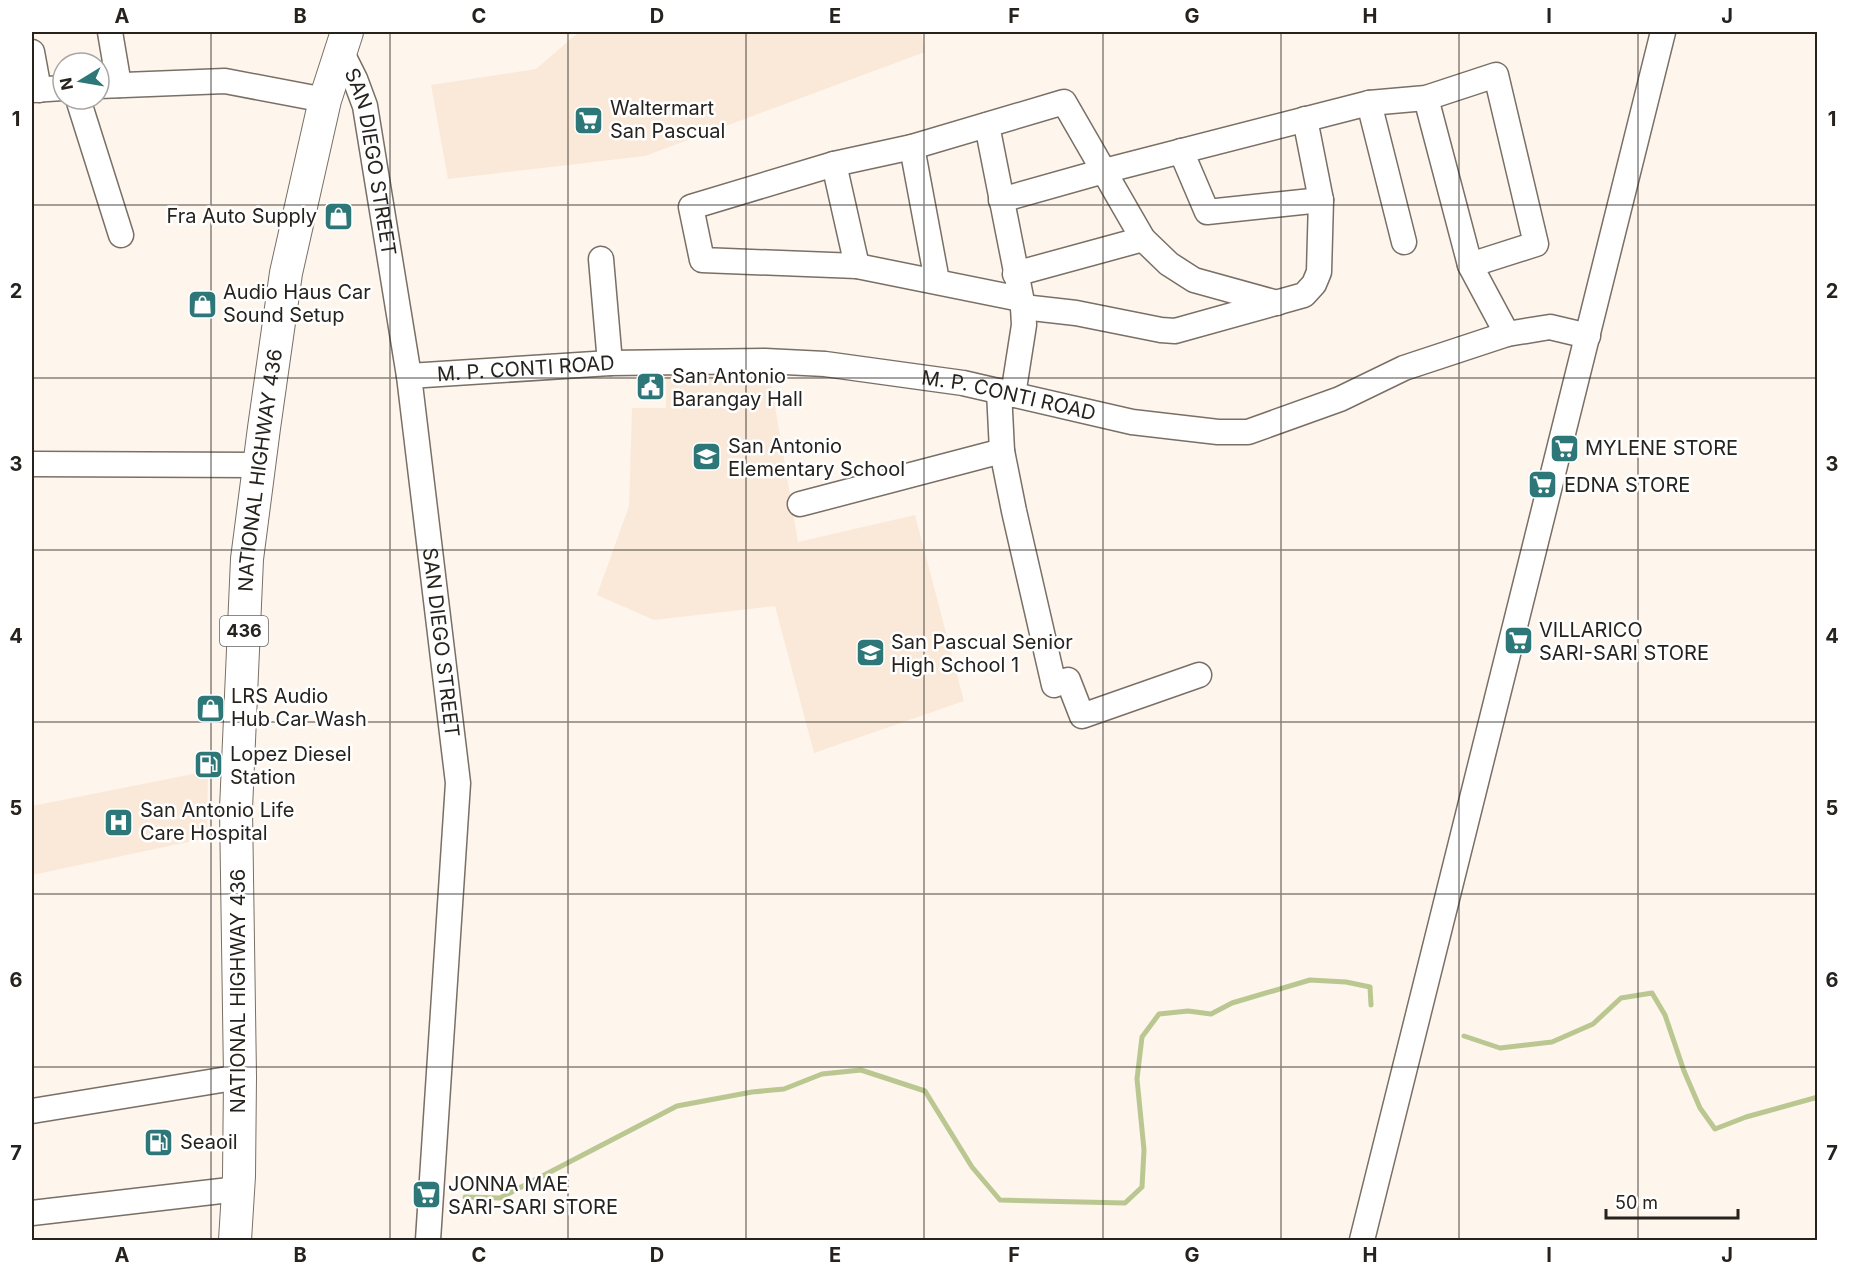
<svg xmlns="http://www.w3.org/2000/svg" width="1849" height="1272" font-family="Inter,sans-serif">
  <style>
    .built { fill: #fae9d8 }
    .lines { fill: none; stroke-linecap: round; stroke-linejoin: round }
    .stream { stroke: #bac791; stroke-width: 5 }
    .minor-casing { stroke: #796f65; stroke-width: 27 }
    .major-casing { stroke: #796f65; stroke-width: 34 }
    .minor { stroke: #fff; stroke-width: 24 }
    .major { stroke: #fff; stroke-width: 32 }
    .grid { fill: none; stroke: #26221e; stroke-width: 1.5; stroke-opacity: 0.55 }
    .labels { text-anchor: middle; stroke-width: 5; stroke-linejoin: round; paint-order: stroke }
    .shield { fill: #fff; stroke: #676462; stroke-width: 1.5 }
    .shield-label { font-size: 18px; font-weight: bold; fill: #26221e }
    .poi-label { font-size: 20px; fill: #26221e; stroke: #fff; text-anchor: start }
    .street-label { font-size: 20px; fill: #26221e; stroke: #fff }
    .neatline { fill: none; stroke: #26221e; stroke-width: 2 }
    .grid-label { font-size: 20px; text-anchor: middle; font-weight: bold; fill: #26221e }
  </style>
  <rect width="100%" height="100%" fill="#fef5ec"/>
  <path class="built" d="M579 32H921L925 52 645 156 448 179 431 85 536 69Z
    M666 367 769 371 798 542 915 515 964 701 814 753 775 606 654 620 597 595 629 506 632 408H666Z
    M208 771 207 838 32 875V806Z"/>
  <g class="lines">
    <path class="stream" d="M1464 1036 1500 1048 1552 1042 1593 1024 1621 998 1652 993 1665 1015 1684 1071 1700 1108 1715 1129 1746 1117 1818 1097
      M465 1197 500 1198 677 1106 752 1092 784 1089 822 1074 861 1070 925 1091 972 1167 1000 1200 1125 1203 1142 1187 1144 1150 1137 1079 1142 1037 1159 1014 1188 1011 1211 1014 1232 1003 1310 980 1346 982 1370 987 1371 1005"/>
    <defs>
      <g id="minor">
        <path d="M110 32 119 85"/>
        <path id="s1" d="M341 51 355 79 365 106 409 376 458 783 428 1240"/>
        <path d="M32 52 39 90"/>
        <path d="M99 86 225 81 325 100"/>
        <path d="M32 90 63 88"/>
        <path d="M1426 98 1470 265 1507 334"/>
        <path d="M78 99 121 235"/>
        <path d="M1369 103 1404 242"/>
        <path d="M987 125 1023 307 1024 325 1013 395"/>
        <path d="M912 147 937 281"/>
        <path d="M1181 151 1207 212 1321 200"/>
        <path d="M834 164 857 266"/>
        <path d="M1001 200 1104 171 1369 103 1426 98 1496 75 1536 244 1470 265"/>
        <path d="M601 259 610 363"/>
        <path d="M1015 274 1143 239"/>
        <path d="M1021 299 857 266 702 260 691 207 834 164 912 147 1064 102 1143 239 1169 264 1194 280 1277 303"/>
        <path d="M1023 307 1076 313 1161 330 1175 331 1304 295 1314 284 1319 272 1321 200 1305 119"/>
        <path id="s2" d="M409 376 610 363 765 361 825 364 963 383 1132 422 1218 432H1248L1340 399 1404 368 1507 334 1550 327 1588 336"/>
        <path d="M999 391 1002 451 1014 511 1054 685 1068 680 1082 716 1199 675"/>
        <path d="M32 464 259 465"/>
        <path d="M800 504 1002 451"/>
        <path d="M32 1111 240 1077"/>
        <path d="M32 1213 238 1189"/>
        <path d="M1362 1240 1663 32"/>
      </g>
      <g id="major">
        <path id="s3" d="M235 1240 239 1176 240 1077 236 809 247 559 264 428 286 273 325 100 347 32"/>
      </g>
    </defs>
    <use href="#minor" class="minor-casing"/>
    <use href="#major" class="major-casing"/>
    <use href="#minor" class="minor"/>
    <use href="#major" class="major"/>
  </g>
  <path class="grid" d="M211 32V1240M390 32V1240M568 32V1240M746 32V1240M924 32V1240M1103 32V1240M1281 32V1240M1459 32V1240M1638 32V1240M32 205H1818M32 378H1818M32 550H1818M32 722H1818M32 894H1818M32 1067H1818"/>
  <defs>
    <symbol id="supermarket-square" viewBox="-11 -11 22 22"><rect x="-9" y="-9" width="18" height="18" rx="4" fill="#2d7778" stroke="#fff"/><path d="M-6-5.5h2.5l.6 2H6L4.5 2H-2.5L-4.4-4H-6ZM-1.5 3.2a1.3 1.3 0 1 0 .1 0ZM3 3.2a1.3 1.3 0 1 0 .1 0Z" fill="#fff"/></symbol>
    <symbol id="shop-square" viewBox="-11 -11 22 22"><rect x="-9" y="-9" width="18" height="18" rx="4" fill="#2d7778" stroke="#fff"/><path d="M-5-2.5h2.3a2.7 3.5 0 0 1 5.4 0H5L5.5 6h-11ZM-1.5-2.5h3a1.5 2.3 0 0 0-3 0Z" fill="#fff"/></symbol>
    <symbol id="civic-square" viewBox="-11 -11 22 22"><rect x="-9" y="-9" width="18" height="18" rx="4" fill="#2d7778" stroke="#fff"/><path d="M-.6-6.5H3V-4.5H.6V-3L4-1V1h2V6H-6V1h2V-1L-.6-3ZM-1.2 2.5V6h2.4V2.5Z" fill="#fff"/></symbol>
    <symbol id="school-square" viewBox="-11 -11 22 22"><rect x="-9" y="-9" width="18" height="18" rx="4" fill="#2d7778" stroke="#fff"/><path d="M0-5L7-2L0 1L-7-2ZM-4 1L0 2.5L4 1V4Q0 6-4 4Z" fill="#fff"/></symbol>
    <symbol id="fuel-square" viewBox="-11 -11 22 22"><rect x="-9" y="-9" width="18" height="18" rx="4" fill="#2d7778" stroke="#fff"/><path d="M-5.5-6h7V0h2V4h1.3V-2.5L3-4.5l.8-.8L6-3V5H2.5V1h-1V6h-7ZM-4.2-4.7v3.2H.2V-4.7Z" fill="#fff"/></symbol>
    <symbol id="hospital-square" viewBox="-11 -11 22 22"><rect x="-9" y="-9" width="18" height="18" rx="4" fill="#2d7778" stroke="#fff"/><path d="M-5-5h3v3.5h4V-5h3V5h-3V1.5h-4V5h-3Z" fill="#fff"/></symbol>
  </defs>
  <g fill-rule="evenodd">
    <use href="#supermarket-square" x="572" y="104" width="33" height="33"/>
    <use href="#shop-square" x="322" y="200" width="33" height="33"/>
    <use href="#shop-square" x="186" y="288" width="33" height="33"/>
    <use href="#civic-square" x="634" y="370" width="33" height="33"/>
    <use href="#supermarket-square" x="1548" y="432" width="33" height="33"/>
    <use href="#school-square" x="690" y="440" width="33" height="33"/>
    <use href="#supermarket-square" x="1526" y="468" width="33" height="33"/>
    <use href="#supermarket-square" x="1502" y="624" width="33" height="33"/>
    <use href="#school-square" x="854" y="636" width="33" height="33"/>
    <use href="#shop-square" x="194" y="692" width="33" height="33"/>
    <use href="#fuel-square" x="192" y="748" width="33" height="33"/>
    <use href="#hospital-square" x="102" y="806" width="33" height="33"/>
    <use href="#fuel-square" x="142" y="1126" width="33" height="33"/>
    <use href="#supermarket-square" x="410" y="1178" width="33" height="33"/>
  </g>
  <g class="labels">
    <rect class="shield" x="220" y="616" width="48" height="30" rx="4.5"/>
    <g class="shield-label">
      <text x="244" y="637">436</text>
    </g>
    <g class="poi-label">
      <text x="610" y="115">Waltermart<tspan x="610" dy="23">San Pascual</tspan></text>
      <text x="317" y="223" text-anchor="end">Fra Auto Supply</text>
      <text x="223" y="299">Audio Haus Car<tspan x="223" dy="23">Sound Setup</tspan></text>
      <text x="672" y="383">San Antonio<tspan x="672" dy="23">Barangay Hall</tspan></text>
      <text x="728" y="453">San Antonio<tspan x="728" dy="23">Elementary School</tspan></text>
      <text x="1585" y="455">MYLENE STORE</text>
      <text x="1564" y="492">EDNA STORE</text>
      <text x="1539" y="637">VILLARICO<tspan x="1539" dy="23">SARI-SARI STORE</tspan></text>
      <text x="891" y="649">San Pascual Senior<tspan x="891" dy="23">High School 1</tspan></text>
      <text x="231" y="703">LRS Audio<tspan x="231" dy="23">Hub Car Wash</tspan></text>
      <text x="230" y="761">Lopez Diesel<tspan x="230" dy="23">Station</tspan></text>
      <text x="140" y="817">San Antonio Life<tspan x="140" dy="23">Care Hospital</tspan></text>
      <text x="180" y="1149">Seaoil</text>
      <text x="448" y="1191">JONNA MAE<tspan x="448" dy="23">SARI-SARI STORE</tspan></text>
    </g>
    <g class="street-label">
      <text dy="7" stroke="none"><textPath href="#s1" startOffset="116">SAN DIEGO STREET</textPath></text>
      <text dy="7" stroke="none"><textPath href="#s2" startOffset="117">M. P. CONTI ROAD</textPath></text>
      <text dy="7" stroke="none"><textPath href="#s2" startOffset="603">M. P. CONTI ROAD</textPath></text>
      <text dy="7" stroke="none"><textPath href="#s3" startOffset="771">NATIONAL HIGHWAY 436</textPath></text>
      <text dy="7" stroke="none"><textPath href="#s1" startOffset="602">SAN DIEGO STREET</textPath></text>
      <text transform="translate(238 991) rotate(-90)" y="7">NATIONAL HIGHWAY 436</text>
    </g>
  </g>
  <rect width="1849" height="1272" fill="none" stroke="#ffffff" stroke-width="66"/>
  <g transform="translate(81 81) rotate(259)"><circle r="28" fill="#ffffff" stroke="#a8a7a5" stroke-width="1.5"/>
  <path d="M0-4.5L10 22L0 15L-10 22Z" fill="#2d7778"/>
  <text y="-9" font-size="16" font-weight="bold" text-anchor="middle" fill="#26221e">N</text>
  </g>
  <path d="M1606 1209v9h132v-9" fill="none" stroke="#26221e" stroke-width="3"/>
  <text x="1615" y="1209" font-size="18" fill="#26221e" stroke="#ffffff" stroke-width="4.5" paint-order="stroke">50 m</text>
  <rect x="33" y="33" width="1783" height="1206" class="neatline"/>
  <g class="grid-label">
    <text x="122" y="23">A</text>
    <text x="300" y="23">B</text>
    <text x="479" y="23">C</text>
    <text x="657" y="23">D</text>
    <text x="835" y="23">E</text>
    <text x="1014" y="23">F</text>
    <text x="1192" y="23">G</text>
    <text x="1370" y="23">H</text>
    <text x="1549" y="23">I</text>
    <text x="1727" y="23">J</text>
    <text x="16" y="126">1</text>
    <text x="1832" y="126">1</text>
    <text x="16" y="298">2</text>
    <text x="1832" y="298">2</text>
    <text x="16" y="471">3</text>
    <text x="1832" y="471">3</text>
    <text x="16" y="643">4</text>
    <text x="1832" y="643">4</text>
    <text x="16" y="815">5</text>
    <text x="1832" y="815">5</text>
    <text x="16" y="987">6</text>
    <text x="1832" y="987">6</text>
    <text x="16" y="1160">7</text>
    <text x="1832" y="1160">7</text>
    <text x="122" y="1262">A</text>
    <text x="300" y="1262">B</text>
    <text x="479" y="1262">C</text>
    <text x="657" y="1262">D</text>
    <text x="835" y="1262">E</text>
    <text x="1014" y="1262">F</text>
    <text x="1192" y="1262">G</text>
    <text x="1370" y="1262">H</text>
    <text x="1549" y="1262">I</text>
    <text x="1727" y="1262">J</text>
  </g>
</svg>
